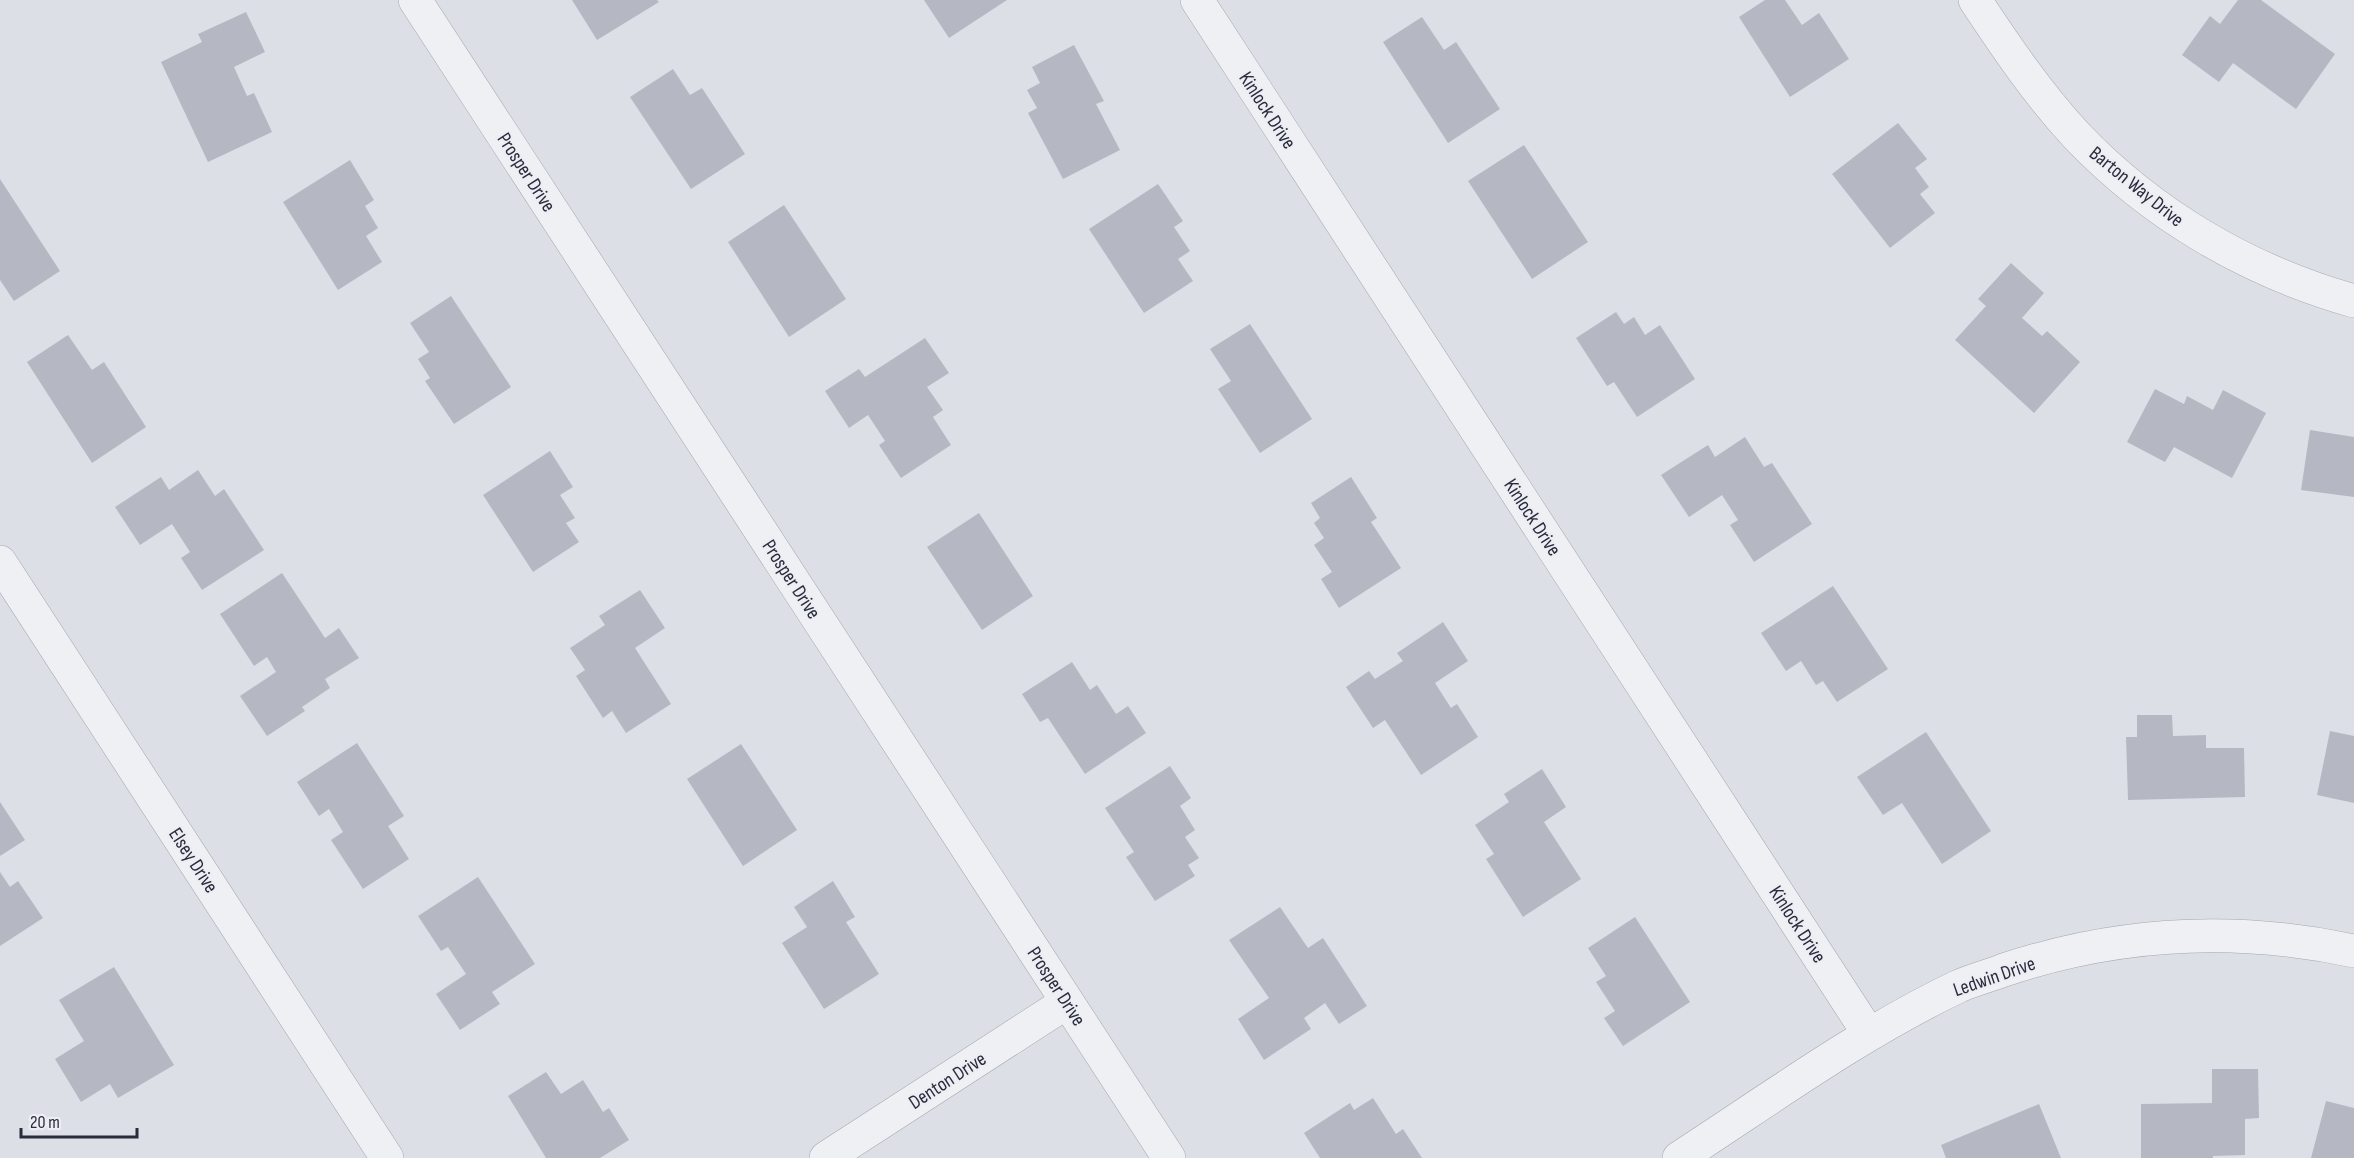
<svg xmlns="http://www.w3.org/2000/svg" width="2354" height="1158" font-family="'Sofia Sans Condensed',sans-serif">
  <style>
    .building { fill: #b5b8c2 }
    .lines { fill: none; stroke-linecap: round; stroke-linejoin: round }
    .street-casing { stroke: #a3a6af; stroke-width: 34 }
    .street { stroke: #eff0f4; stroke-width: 33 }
    .labels { text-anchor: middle; stroke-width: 4.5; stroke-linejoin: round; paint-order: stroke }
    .street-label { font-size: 20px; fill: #282c3b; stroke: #eceef4 }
  </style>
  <rect width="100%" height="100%" fill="#dddfe6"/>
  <path class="building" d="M572 0H657L659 2 597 40Z
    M924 0H1007L949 38Z
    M1765 0H1785L1802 25 1819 13 1849 59 1790 97 1739 17Z
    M2238 0H2261L2335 54 2296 109 2233 63 2219 82 2182 55 2210 16 2220 24Z
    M246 12 265 52 234 67 247 96 254 93 272 132 208 162 161 62 202 42 198 34Z
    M1422 17 1444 50 1456 42 1500 109 1448 143 1383 42Z
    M1074 45 1104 101 1096 104 1120 150 1063 179 1028 113 1037 108 1027 90 1040 83 1032 67Z
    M673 69 690 95 702 88 745 154 691 189 630 97Z
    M1898 123 1927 159 1915 168 1929 187 1920 194 1935 213 1890 248 1832 174Z
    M1524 145 1588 242 1532 279 1468 181Z
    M350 160 374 200 365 206 378 228 366 236 382 262 338 290 283 202Z
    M0 179 60 271 14 301 0 280Z
    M1158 184 1183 221 1174 227 1190 251 1178 259 1193 281 1144 313 1089 229Z
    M784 205 846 299 789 337 728 242Z
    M2011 263 2044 293 2022 318 2042 336 2047 331 2080 362 2034 413 1955 340 1986 306 1978 299Z
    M451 296 511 387 454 424 425 381 430 378 418 359 429 352 410 323Z
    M1616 312 1624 324 1634 317 1645 335 1660 325 1695 379 1637 417 1614 382 1607 386 1576 338Z
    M1250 324 1312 419 1260 453 1218 389 1231 381 1210 349Z
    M68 335 92 370 104 362 146 427 92 463 27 362Z
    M925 338 949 373 927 387 943 410 933 417 951 445 901 478 879 445 885 441 868 415 849 428 825 391 859 369 865 377Z
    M2155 389 2184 404 2187 396 2213 410 2223 390 2266 413 2232 478 2174 447 2165 462 2127 442Z
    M2310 430 2354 437V497L2301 490Z
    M1745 437 1764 467 1772 463 1812 524 1754 562 1730 525 1738 520 1722 495 1689 517 1661 475 1708 445 1715 457Z
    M550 451 573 487 560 495 575 518 566 523 579 542 533 572 483 495Z
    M198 470 215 496 224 489 264 550 202 590 181 558 190 552 172 524 140 545 115 507 161 477 169 490Z
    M1351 477 1377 518 1371 522 1401 568 1339 608 1321 579 1332 572 1314 545 1324 538 1314 523 1320 518 1311 503Z
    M979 513 1033 596 982 630 927 547Z
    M282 573 325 638 339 628 359 658 325 679 330 688 302 707 305 711 267 736 240 696 276 672 267 657 254 666 220 614Z
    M1833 586 1888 669 1837 702 1823 681 1816 685 1801 661 1786 671 1761 633Z
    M640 590 665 628 635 648 671 704 626 733 612 711 603 718 576 676 585 670 570 648 605 625 599 616Z
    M1443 622 1468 661 1435 683 1451 708 1457 704 1478 737 1421 775 1385 720 1373 728 1346 687 1369 671 1375 679 1403 661 1397 653Z
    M1072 662 1090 690 1097 685 1116 714 1128 706 1146 733 1085 774 1048 718 1040 722 1022 694Z
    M2137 715H2172L2173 736 2206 735V748H2244L2245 797 2128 800 2126 737H2137Z
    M2330 731 2354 736V803L2317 795Z
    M1926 732 1991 831 1942 864 1902 803 1883 815 1857 777Z
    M357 743 404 816 388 826 409 859 363 889 331 840 343 832 329 809 319 816 297 782Z
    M741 744 797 830 743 866 687 779Z
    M1170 766 1191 798 1180 806 1195 830 1185 837 1199 858 1188 865 1195 876 1155 901 1126 857 1134 852 1105 808Z
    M1542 769 1566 807 1544 822 1581 879 1523 917 1486 859 1494 854 1475 825 1509 802 1504 794Z
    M0 802 25 840 0 856Z
    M0 872 10 887 18 881 43 918 0 946Z
    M478 877 535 964 492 992 500 1004 460 1030 436 994 466 974 448 947 441 951 418 916Z
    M833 881 855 917 846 922 879 974 824 1009 782 943 807 927 794 907Z
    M1280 907 1308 948 1323 938 1367 1006 1339 1024 1325 1003 1304 1018 1311 1029 1264 1060 1238 1019 1269 998 1229 940Z
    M1635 917 1690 1002 1623 1046 1604 1018 1615 1011 1596 982 1606 976 1588 948Z
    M114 967 174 1065 118 1098 110 1084 81 1102 55 1059 84 1041 59 1000Z
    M2212 1069H2258L2259 1118 2245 1119V1155L2213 1156V1158H2141V1104L2212 1103Z
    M546 1072 561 1094 583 1080 603 1112 609 1108 629 1140 600 1158H546L508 1096Z
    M1373 1098 1396 1134 1403 1129 1422 1158H1320L1304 1133 1350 1103 1354 1110Z
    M2326 1101 2354 1108V1158H2311Z
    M2039 1104 2061 1158H1946L1941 1145Z"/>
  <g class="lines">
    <defs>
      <path id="street" d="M415 0 1169 1158
        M1197 0 1869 1034
        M1975 0C2006 47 2038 94 2076 135 2152 215 2248 271 2354 301
        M0 562 387 1158
        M826 1158 1067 1002
        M1679 1158C1770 1099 1859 1034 1957 987 1972 980 1989 976 2004 970 2118 932 2237 926 2354 951"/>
    </defs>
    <use href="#street" class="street-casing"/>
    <use href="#street" class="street"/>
  </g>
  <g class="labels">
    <g class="street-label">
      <text transform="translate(1268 110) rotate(57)" y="7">Kinlock Drive</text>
      <text transform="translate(527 172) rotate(57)" y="7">Prosper Drive</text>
      <text transform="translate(2137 186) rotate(39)" y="7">Barton Way Drive</text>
      <text transform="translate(1533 517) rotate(57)" y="7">Kinlock Drive</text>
      <text transform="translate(792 579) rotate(57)" y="7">Prosper Drive</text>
      <text transform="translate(194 860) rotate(57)" y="7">Elsey Drive</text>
      <text transform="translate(1798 924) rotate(57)" y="7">Kinlock Drive</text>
      <text transform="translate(1994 976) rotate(-19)" y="7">Ledwin Drive</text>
      <text transform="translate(1057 986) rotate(57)" y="7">Prosper Drive</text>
      <text transform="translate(947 1080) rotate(-33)" y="7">Denton Drive</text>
    </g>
  </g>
  <path d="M21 1128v9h116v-9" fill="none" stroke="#282c3b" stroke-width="3"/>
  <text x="30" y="1128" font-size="18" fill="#282c3b" stroke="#eceef4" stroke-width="4.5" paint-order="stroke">20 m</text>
</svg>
